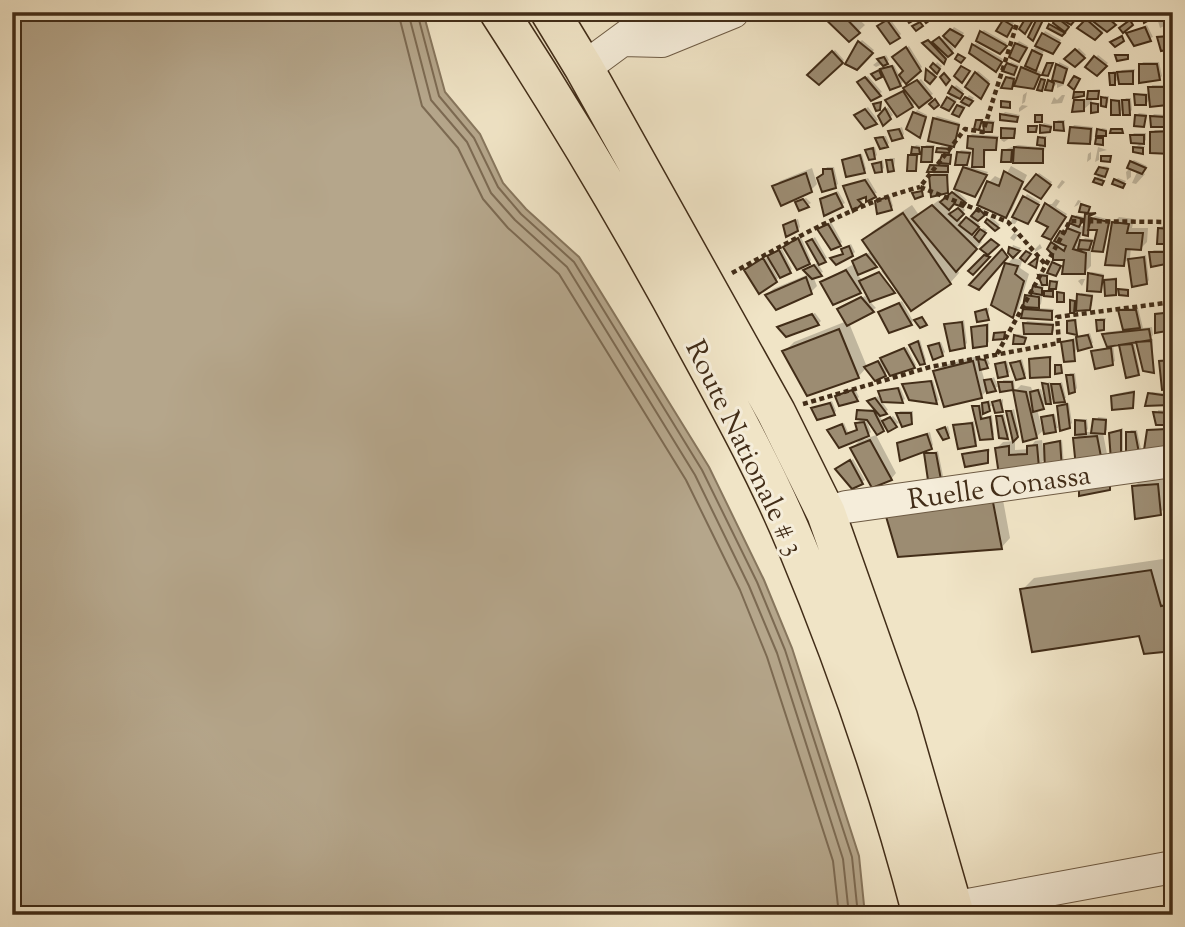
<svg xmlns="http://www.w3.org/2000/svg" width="1185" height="927" font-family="'Sorts Mill Goudy',serif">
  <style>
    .water { fill: #b5a68b; stroke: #87765d; stroke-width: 2 }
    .shadow { fill: #0003; fill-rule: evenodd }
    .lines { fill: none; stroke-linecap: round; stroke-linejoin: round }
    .shore { stroke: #7c6a52; stroke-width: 2 }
    .building { fill: #9c8c72; stroke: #422d18; stroke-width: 2 }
    .minor-casing { stroke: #6e5b44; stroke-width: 34 }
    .major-casing { stroke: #422d18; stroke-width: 41 }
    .path { stroke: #422d18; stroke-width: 4.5; stroke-dasharray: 5 3.5; stroke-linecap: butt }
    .minor { stroke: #f5edda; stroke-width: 32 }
    .major { stroke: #f0e4c6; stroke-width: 38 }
    .labels { text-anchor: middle; stroke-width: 6; stroke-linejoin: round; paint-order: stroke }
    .street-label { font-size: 28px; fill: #422d18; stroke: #f5edda }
  </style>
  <rect width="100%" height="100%" fill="#f0e4c6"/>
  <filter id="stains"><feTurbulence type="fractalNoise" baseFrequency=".00286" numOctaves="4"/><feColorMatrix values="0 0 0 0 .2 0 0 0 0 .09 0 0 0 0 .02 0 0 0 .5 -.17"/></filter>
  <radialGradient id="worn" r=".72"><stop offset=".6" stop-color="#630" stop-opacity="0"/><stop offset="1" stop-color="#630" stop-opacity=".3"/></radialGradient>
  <path class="water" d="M12 12H423L445 92 480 134 503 183 526 209 579 257 709 467 764 580 792 648 859 856 865 915H12Z"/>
  <path class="shadow" d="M821 12H851L865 25 849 40Z
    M1030 12H1038L1027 29 1031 14Z
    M1053 12H1072L1077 16 1062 34 1050 25 1060 16Z
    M1100 12H1106L1117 21 1095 38 1080 28Z
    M1165 18 1173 22 1160 28 1158 21Z
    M890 19 901 34 898 37 882 24Z
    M1007 19 1014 23 1009 32 1004 22Z
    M1147 25 1153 37 1135 44 1128 33Z
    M954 27 964 33 955 44 945 38 954 49 946 60 924 43 944 38Z
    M984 30 1007 43 999 52 981 32Z
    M1045 31 1061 40 1055 50 1045 49 1035 69 1041 72 1034 87 1023 68Z
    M1171 34 1173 41 1171 48 1159 37Z
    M862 40 874 50 857 68V45Z
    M1019 41 1028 46 1021 58 1016 44Z
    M976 43 1003 59 998 67 974 45Z
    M909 46 922 67 907 82 906 71 896 55Z
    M1079 48 1086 55 1075 65 1067 58Z
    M835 50 844 60 819 83 809 75Z
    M886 55 889 60 887 62 876 67 873 65Z
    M1098 55 1108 63 1097 74 1087 67Z
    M937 62 942 66 930 81 928 80Z
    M1011 62 1019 65 1016 71 1011 76 1016 77 1011 87 1008 78 1013 73 1009 65Z
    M1059 62 1069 67 1062 82 1064 85 1057 88V84L1051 89 1049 81 1054 80Z
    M1143 62H1159L1162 76 1159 79 1141 65Z
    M894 65 903 82 900 85 884 73 877 78 876 72Z
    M1135 69 1132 82 1120 78 1114 83 1111 74 1113 71H1116L1117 75 1122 70Z
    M978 71 990 81 983 94 976 73Z
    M868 76 882 92 871 98 862 80Z
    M921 79 933 94 897 114 890 98Z
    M956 85 964 91 951 107 948 98Z
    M1152 85H1167L1166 103 1151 98 1146 104 1136 95 1150 93Z
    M1100 89 1099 95 1092 97V102L1083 110 1075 101 1088 98 1092 90Z
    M1027 92 1025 102 1022 104 1023 95Z
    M969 95 974 98 961 112 959 106Z
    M1062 95H1065L1062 103 1051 104 1054 97 1057 100Z
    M1105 96H1109L1108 103 1100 105 1098 110 1093 104 1102 102Z
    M1126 98H1131L1132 110 1129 113 1124 108 1119 113 1113 101 1121 99 1122 103Z
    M1022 105 1028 106 1019 112V108Z
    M868 107 878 120 865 127 859 113Z
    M888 107 893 115 883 123 880 116Z
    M917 110 927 115 920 136 915 113Z
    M1005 112 1020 115 1019 118 1016 121 1002 115Z
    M1139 113 1147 114 1144 125 1136 116Z
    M1154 114 1167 115 1166 122 1164 125 1152 116Z
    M937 116 960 123 954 145 934 119Z
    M988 120 995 121 992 130 985 123Z
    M1058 120H1065L1063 129 1056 122Z
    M1044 123 1052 125V128L1050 131 1041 126Z
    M1074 125 1093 127 1092 140 1089 143 1072 128Z
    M902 127 904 134 902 137 890 132Z
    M1005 127H1016V134L1004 142 1001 140Z
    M1102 128 1107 129 1102 143 1098 138 1102 134 1099 130Z
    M1155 130H1173L1170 153 1152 133Z
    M1134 133H1146V140L1140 145 1145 146 1142 152 1135 148 1141 142 1132 135Z
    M972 134 999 136 995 148H986L984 166 974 151 970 136Z
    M879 136H886L889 143 887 145 877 139Z
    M1042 136H1047L1041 147H1045L1042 161 1015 155 1010 160 1003 150 1018 145 1039 147Z
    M916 145 921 146 915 170 909 156Z
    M926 145H935L931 160 924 148Z
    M941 146 951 147 948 152 938 149Z
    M875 147 877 155 874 158 868 150Z
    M1098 147 1107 150 1099 152V160L1095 162Z
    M961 150 971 151 967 163 959 152Z
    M1091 152V159L1087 162 1088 154Z
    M946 153H952L948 164 949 168 944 173H949L947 192 931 176 936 170 931 166 941 163Z
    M862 154 866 169 864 171 843 160Z
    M890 158H895L894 169 888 160Z
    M883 160 884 168 881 170 874 164Z
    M1134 160 1147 166 1141 172 1145 174 1136 184 1132 183 1138 170 1131 162Z
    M967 166 988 172 977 192 964 168Z
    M1011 166 1027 175 1012 210 1006 216 989 182 995 176 1003 180Z
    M1103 166 1109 167 1101 183 1096 179Z
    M827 167H834L838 184 835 186 825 170Z
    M1131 167V177L1127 180 1126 172Z
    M812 168 817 184 811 190 774 187 780 181Z
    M1039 173 1052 182 1044 194 1026 189Z
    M868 178 877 193 860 197 863 201 853 209 845 187Z
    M1118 178 1126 181 1122 186 1116 180Z
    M1062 180 1065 182 1059 189 1057 187Z
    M956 190 967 200 963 205 954 202 948 209 952 213 961 206 965 210 958 218 963 223 981 207 986 212 976 221 980 224 972 233 976 237 983 228 987 230 979 239 982 242 957 269 959 273 950 283 911 309 881 271 884 270 879 262 857 274 862 280 878 273 860 292 822 282 852 265 858 271 854 261 872 251 864 240 873 231 912 205 919 215 939 200 942 203Z
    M838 191 845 203 825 213 822 199Z
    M1027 194 1040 202 1030 219 1019 218 1015 224 1010 223Z
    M890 196 893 206 891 209 877 202Z
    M806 198 811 203 800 209 797 202Z
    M1056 199 1060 201 1056 207 1067 214 1053 236 1046 204H1052Z
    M1078 200 1081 201 1078 205 1074 207Z
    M1091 212 1090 221 1095 216 1111 220 1105 247 1091 249V266L1085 272 1053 244 1074 223 1076 215 1084 217 1079 225 1085 227 1086 215ZM1090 229H1099L1094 249 1091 247 1093 239 1085 238 1077 246 1082 234H1087Z
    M991 217 1000 225 995 229 988 222Z
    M1119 217 1134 219 1132 228H1148L1147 242 1141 248 1131 247 1130 258 1123 264 1113 223Z
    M798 219 800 227 797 230 788 223Z
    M831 222 842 242 840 244 822 227Z
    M1162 226 1171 227 1167 242 1159 229Z
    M1014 233 1018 235 1014 241 1010 238Z
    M801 237 811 260 809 262 787 245Z
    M815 237 827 258 818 264 823 272 813 276 817 286 811 292 767 295 773 289 809 274 808 268 819 262 811 240Z
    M851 244 855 252 852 255 832 258 844 252 843 249Z
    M1040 244 1042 248 1035 252V249Z
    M1013 245 1021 248 1013 256 1010 253Z
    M782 249 792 269 790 271 772 267 778 278 776 281 749 268Z
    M1030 250 1032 251 1025 260 1023 258 1020 268 1029 274 1018 310 1013 316 1007 264 1013 258 1021 260Z
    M1154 250H1167L1168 260 1165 262 1151 252Z
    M1146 255 1149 280 1147 283 1130 260Z
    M1092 272 1104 274 1100 290 1089 274Z
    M1039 273 1049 274 1046 284 1038 275Z
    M1117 277V290L1115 293 1106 280Z
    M1081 279H1085L1082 286 1078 281Z
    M1055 280H1059L1052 295 1046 292Z
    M1038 284 1044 285 1041 304 1037 308 1054 309 1051 318 1025 310 1029 305 1027 295 1033 293Z
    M1081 293 1093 294 1092 306 1074 311 1072 301 1079 299Z
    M865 296 876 308 849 323 867 367 907 347 916 365 914 367 889 370 885 374 867 367 858 377 785 351 794 342 847 321 839 309Z
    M902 301 913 321 911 324 880 312Z
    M989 308 988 318 977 313 980 310Z
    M1122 308H1138L1143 328 1152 327 1153 335 1148 340 1153 339V371L1138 340 1134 341 1140 371 1138 373 1127 375 1120 343 1113 344 1115 361 1112 363 1093 352 1108 347 1104 334 1107 332 1124 330 1120 310Z
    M815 313 821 321 819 323 787 335 779 327Z
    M1100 318H1106L1104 328 1098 321Z
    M1072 319H1077L1076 333 1069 321Z
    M964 320 967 343 964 346 946 325Z
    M1027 321 1054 323V330L1052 333 1025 324Z
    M989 323V342L986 344 973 328Z
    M1090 333 1093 343 1076 350 1074 359 1063 342Z
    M1018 334 1027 336 1023 342 1015 336Z
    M920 340 926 360 924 363 911 345Z
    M941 342 945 352 942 355 930 346Z
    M978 356 979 360 987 358 990 364 981 368 985 382 994 377 998 387 988 389 981 397 935 371 941 366Z
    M1052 356 1049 375 1031 360 1034 357Z
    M1022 359 1026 374 1024 376 1012 363Z
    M1007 361 1010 372 1007 374 997 365Z
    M1070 373H1075L1077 388 1075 391 1068 376Z
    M933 380 939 400 936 402 904 384Z
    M1003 380H1014L1015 391 1021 385 1031 387 1032 390 1041 389 1045 401 1047 400 1044 384 1050 382 1051 387 1062 382 1066 398H1055L1037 409 1042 429 1045 428 1043 418 1055 414 1058 428 1045 429 1036 437 1025 440 1015 389 1002 390Z
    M900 387 905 399 902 401 880 392Z
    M855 389 859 397 857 399 837 397Z
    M1135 390 1132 406 1112 397 1115 394Z
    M1152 392 1171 394V400L1169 403 1150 394Z
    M878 396 888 410 879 414 883 422 893 416 899 423 883 429 865 416 871 432 863 440 876 435 896 473 891 479 852 448 863 437 839 446 829 430 844 423 848 432 859 429 857 423 862 418 859 411 876 409 870 401Z
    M1003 399V410L996 411 994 404 982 412 983 418 992 415 994 435 981 438 974 407 990 400 991 405Z
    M832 401 836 411 834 413 813 408Z
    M1069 403 1072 423 1069 426 1058 407Z
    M1014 409 1019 433 1014 438 1008 412Z
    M1158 410 1173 411V423H1158Z
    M900 411H913V419L911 422 898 413Z
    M1000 414H1004L1009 435 1007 437 998 417Z
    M1098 417 1107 418V430L1103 433 1107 454 1101 460 1075 439 1081 433 1077 421 1079 419H1087L1088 429 1085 432H1093Z
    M974 421 977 442 975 444 955 425Z
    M948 426 950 434 948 437 939 431Z
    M1169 427 1172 444 1169 446 1148 431Z
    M1123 428V455L1120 457 1110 434Z
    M1131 430H1137L1141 449 1138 451 1128 433Z
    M930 432 933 445 931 448 899 443Z
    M1042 440 1043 448 1049 442 1062 440 1064 465 1046 458 1038 466 1001 473 997 448 1003 442 1015 441V450L1029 449 1035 441Z
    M990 449 987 461 964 455 967 452Z
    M938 451 944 481 941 483 925 454Z
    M853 459 865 480 852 487 840 467Z
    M1165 474 1159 480 1163 479 1166 507 1160 513 1134 487 1140 481Z
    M1001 489 1010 538 1001 548 896 505Z
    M1163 559 1173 594V650L1022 590 1034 578Z"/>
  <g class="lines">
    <path class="shore" d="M398 12 422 106 458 148 483 199 508 228 559 274 686 480 740 590 767 657 833 861 839 915
      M408 12 431 100 467 142 491 193 515 220 567 267 695 475 749 586 777 653 843 859 849 915
      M417 12 439 96 474 138 498 187 521 214 574 262 702 470 757 582 785 650 852 857 858 915"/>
  </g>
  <path class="building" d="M818 12H840L860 33 849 42Z
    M874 12H877L883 17 876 21 869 15Z
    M918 12H928L933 18 926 23Z
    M1050 12H1066L1076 19 1071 25Z
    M1098 12H1101L1116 25 1107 32 1090 19Z
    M1142 12H1173V24L1166 26 1162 13 1144 23Z
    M912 13 916 19 909 23 905 16Z
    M1027 16 1033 20 1025 34 1019 29Z
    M1038 16 1043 20 1033 41 1028 37Z
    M1056 17 1069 27 1065 32 1053 23Z
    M1086 19 1102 33 1095 40 1077 28Z
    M887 20 900 38 890 44 877 26Z
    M1003 20 1013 26 1007 37 996 31Z
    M1130 20 1133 25 1123 33 1119 28Z
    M920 22 923 26 916 31 912 26Z
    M1049 24 1065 33 1062 36 1047 28Z
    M1145 27 1151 41 1134 46 1126 33Z
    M950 29 963 36 955 47 943 36Z
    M980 31 1007 46 1000 54 976 41Z
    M1042 33 1060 43 1053 54 1035 46Z
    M1122 36 1124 41 1115 47 1110 42Z
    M1169 36 1172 49 1161 51 1157 37Z
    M939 37 953 53 948 57 932 42Z
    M928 40 946 59 944 64 922 43Z
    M858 41 873 53 857 70 845 64Z
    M1015 43 1027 48 1019 62 1009 57Z
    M972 44 1002 62 996 72 969 53Z
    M906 47 921 71 906 84 899 75 903 71 892 57Z
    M1075 49 1085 58 1075 67 1064 59Z
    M1032 50 1042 55 1036 71 1025 66Z
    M832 51 843 63 819 85 807 75Z
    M958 54 965 58 961 63 955 59Z
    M1115 55H1128V59L1117 61Z
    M1094 56 1107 66 1097 76 1085 67Z
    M884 57 888 64 883 66 877 59Z
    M933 63 940 69 937 74 930 67Z
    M1007 63 1017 67 1014 75 1002 71Z
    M1047 63H1053L1048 76 1042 75Z
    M1056 64 1067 69 1063 83 1052 80Z
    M1139 64H1157L1160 80 1139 83Z
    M892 66 901 86 890 90 880 69Z
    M961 66 970 71 962 83 954 76Z
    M1021 67 1040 75 1034 89 1014 86Z
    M926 69 936 77 930 84 925 80Z
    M879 70 882 77 876 80 871 74Z
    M1133 71V84H1119L1117 72Z
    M975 72 989 84 981 99 965 87Z
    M944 73 950 80 946 85 940 77Z
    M1109 73H1115V85H1110Z
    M1074 76 1080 79 1074 90 1068 85Z
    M865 77 881 96 871 101 857 82Z
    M1006 77 1014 79 1012 89 1001 88Z
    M1041 79 1045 80 1042 91 1037 90Z
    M917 80 932 98 919 108 903 88Z
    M1048 80 1054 83 1052 91 1045 90Z
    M1173 81V103H1172L1168 82Z
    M952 86 963 94 960 99 948 93Z
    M1148 87H1166L1167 105 1150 107Z
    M903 91 913 107 897 117 885 100Z
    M1088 91H1099L1098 99H1087Z
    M1074 92H1084V96L1073 98Z
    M1134 94 1146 95V105H1135Z
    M947 97 955 102 949 111 941 107Z
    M965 97 973 101 969 106 961 102Z
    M1101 97 1107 98 1106 107 1101 106Z
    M935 99 939 105 934 109 929 104Z
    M1074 100H1084V111L1072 112Z
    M1111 100 1119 101 1120 115H1111Z
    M1122 100H1129L1130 115H1123Z
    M1001 101 1010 102V108L1001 107Z
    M881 102 880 110 876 111 873 104Z
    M1091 103 1098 104V112L1091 113Z
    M957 105 964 108 959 117 952 114Z
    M885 108 891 119 883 126 878 116Z
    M865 109 877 124 865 129 854 115Z
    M913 112 926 117 920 138 906 129Z
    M1000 114 1018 117 1017 122 1000 120Z
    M1035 115H1042V122H1035Z
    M1135 115 1146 116 1144 127 1134 126Z
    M1150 116 1165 117V127H1151Z
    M933 118 959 125 954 147 928 141Z
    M976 120H982L979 130 974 129Z
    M983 122 993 123 992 132H984Z
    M1054 122H1063L1064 131 1054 130Z
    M1040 125 1051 127 1050 132 1040 133Z
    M1028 126H1037L1036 132H1028Z
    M1070 127 1091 129 1090 144 1068 143Z
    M1001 128 1015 129 1014 138H1001Z
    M899 129 903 138 892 141 888 131Z
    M1097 129 1106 131V136H1096Z
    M1111 129H1122L1123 133H1110Z
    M1173 131 1171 154 1150 153V132Z
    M1130 135H1144V144L1131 143Z
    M968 136 997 138 996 150H984V167H972L973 149 967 148Z
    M883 137 888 147 880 149 875 138Z
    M1038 137 1045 138V146L1037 145Z
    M1096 138H1103V145L1095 144Z
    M912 147 919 148 920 154H911Z
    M922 147H933L932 162H921Z
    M1014 147 1043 149V163H1013Z
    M1133 147 1143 148V154L1133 152Z
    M873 148 875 159 869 160 865 150Z
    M937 148 950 149 949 153 936 152Z
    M1002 150H1012L1011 162H1001Z
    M957 152 970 153 967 165H955Z
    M860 155 865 173 846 177 842 160Z
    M908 155H917L916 171H907Z
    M942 155H951L950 164 939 163Z
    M1101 156H1111L1110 162 1101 161Z
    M886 160H892L894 171 888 172Z
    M1130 161 1146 168 1142 174 1127 168Z
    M881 162 882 172 875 173 872 164Z
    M930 165 948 166V172H927Z
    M963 167 987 175 975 197 954 189Z
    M1099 167 1108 169 1105 177 1095 174Z
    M823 169H832L836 188 822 192 817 178 823 174Z
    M1004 171 1023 182 1006 218 977 205 987 181 999 186Z
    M806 173 812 192 781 206 772 186Z
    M1036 174 1051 185 1041 199 1024 189Z
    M929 175H947L948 193 931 197Z
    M1095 178 1104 181 1102 185 1093 182Z
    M1114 179 1125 184 1123 188 1112 184Z
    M865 180 876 197 866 202V197L858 200 862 204 853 212 843 186Z
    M922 191 923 196 915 199 912 193Z
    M952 192 966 203 963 207 954 204 949 210 940 202Z
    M836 193 843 207 824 216 820 199Z
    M1023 196 1039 205 1028 224 1012 217Z
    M888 197 892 210 877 214 875 201Z
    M803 199 809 207 799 211 795 202Z
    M1045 203 1066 217 1051 240 1042 236 1048 227 1036 221Z
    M1081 204 1090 207 1088 213 1079 212Z
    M932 205 977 249 956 272 912 219Z
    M958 208 964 214 957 221 949 214Z
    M978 208 985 215 978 221 971 216Z
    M903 213 951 284 911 311 862 240Z
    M1096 213 1089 216 1088 236 1083 235 1085 214Z
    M1072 216 1083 219 1079 227 1069 223Z
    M966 217 979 227 972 235 959 225Z
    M1091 218 1109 222 1103 252 1092 251 1097 230H1088Z
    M987 219 999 228 995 231 985 222Z
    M795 220 798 231 786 237 783 225Z
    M1112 222 1129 224 1127 233H1143L1141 250 1126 249 1124 266 1105 265Z
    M828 224 841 246 831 250 817 229Z
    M1067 228 1080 233 1073 249 1086 253 1085 274H1062L1064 260H1053V255L1047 249 1051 242 1064 251 1066 246 1054 241 1060 231 1065 233Z
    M1158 228 1170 229 1167 244H1157Z
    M980 229 986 233 979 242 974 237Z
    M798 238 810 264 797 270 783 247Z
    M812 239 826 262 819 265 806 242Z
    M991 239 999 245 988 255 980 249Z
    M1080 240 1092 241 1089 250 1078 249Z
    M849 246 853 256 836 265 830 258 843 254 841 249Z
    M1009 247 1020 251 1013 258 1008 253Z
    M1002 249 1008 257 979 290 969 285Z
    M779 250 791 273 780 278 767 256Z
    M1026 251 1031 254 1025 262 1020 258Z
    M1149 252H1165L1166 264 1151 267Z
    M866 254 877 267 858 275 852 261Z
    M984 255 990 257 973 275 968 271Z
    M1038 257 1036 268 1029 264Z
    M1144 257 1147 284 1132 287 1128 259Z
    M763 258 777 282 759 294 744 270Z
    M1052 262 1061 266 1056 276 1047 273Z
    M1005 263 1018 266 1015 274 1024 281 1013 318 991 305Z
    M814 265 822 276 812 279 803 270Z
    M846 270 861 293 833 305 820 282Z
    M879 272 895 293 870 302 859 281Z
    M1088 273 1103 276 1101 292 1087 291Z
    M1164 273 1173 274V283H1165Z
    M1038 275 1047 276V285H1042Z
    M806 277 812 294 776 310 765 295Z
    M1116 279V295L1105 296 1104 280Z
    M1050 281 1057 282 1056 289H1049Z
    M1033 286 1042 288V295L1031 293Z
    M1118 289 1128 290V296L1119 295Z
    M1044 291H1053V297L1044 296Z
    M1057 292 1064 293V302H1057Z
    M1077 294 1092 296 1090 310 1076 311Z
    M1025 295 1039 297V308L1023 307Z
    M861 297 874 312 847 326 837 309Z
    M1070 300 1075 301 1074 313H1070Z
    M899 303 912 325 889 333 878 312Z
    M986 309 989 320 977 322 975 312Z
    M1023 309 1052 311V320L1021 318Z
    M1118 310H1136L1140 328 1123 330Z
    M1173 312V330L1155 333V314Z
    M812 314 819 325 786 337 777 327Z
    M922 317 927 325 920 328 914 320Z
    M1075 320 1077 335 1067 333V321Z
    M1096 320H1104V330L1097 331Z
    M962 322 965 348 950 351 944 324Z
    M1023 323 1053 325 1052 334H1024Z
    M987 325V346L973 348 971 327Z
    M839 329 859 378 807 396 782 351Z
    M1149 329 1151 340 1107 347 1102 334Z
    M1005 332 1004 339 993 340 994 333Z
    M1014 335 1026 338 1024 344H1013Z
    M1088 335 1092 347 1078 351 1076 337Z
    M1073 340 1075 361 1064 362 1061 342Z
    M918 341 925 364 920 365 909 345Z
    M1151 341 1154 373 1143 371 1136 342Z
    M939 343 943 356 933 360 928 346Z
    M1132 344 1139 375 1126 378 1119 345Z
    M904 348 915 368 890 376 880 358Z
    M1111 348 1113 365 1095 369 1091 351Z
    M1050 357V377L1030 378 1029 359Z
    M978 359 985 360 988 368 980 370Z
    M1173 360V389L1162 390 1159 361Z
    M878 361 886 376 875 381 864 367Z
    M973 361 982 398 944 407 933 371Z
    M1020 361 1025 378 1016 380 1010 363Z
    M1005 362 1008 376 998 378 995 364Z
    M1055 365H1061L1062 373 1055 374Z
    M1066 375H1073L1075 392 1069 394Z
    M991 379 996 391 987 393 984 380Z
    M931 381 937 404 909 400 902 384Z
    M998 382H1012L1013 390 1000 392Z
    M1042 383 1048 384 1051 404H1046Z
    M1051 384H1060L1065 402 1054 403Z
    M898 388 903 403 882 402 878 391Z
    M852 390 858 401 839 406 835 396Z
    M1013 390 1026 392 1037 438 1023 442Z
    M1038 390 1044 409 1033 412 1030 392Z
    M1134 392 1133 408 1112 410 1111 396Z
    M1148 393 1169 396 1170 405 1145 406Z
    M875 398 887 414 880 416 867 401Z
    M1000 400 1003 412 995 413 992 402Z
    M988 402 990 411 983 414 982 403Z
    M830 403 835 415 817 420 811 408Z
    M1067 404 1070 428 1060 431 1057 406Z
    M972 406H979L981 419 990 417 993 439 980 440Z
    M857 410 874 411 884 431 877 435 867 420 856 419Z
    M1006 411H1011L1018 437 1013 442Z
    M1153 412 1171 413 1173 425H1156Z
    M896 413H911L912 424 902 427Z
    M1053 415 1056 432 1044 434 1041 417Z
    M996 416H1002L1008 439 999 438Z
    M890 417 897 427 888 432 882 421Z
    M1093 419 1106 420 1105 434 1091 433Z
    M1075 420 1085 421 1086 434 1075 435Z
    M864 422 869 436 839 448 827 430 842 424 846 434 857 430 855 423Z
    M972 423 976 446 958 449 953 425Z
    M945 427 949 438 943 440 937 430Z
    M1167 429 1170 448 1144 450 1147 430Z
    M1121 430V459L1111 461 1109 433Z
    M1126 432H1135L1139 453 1126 455Z
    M927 434 932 449 900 461 897 443Z
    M1097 436 1102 462 1076 467 1073 438Z
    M870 440 892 480 872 488 850 448Z
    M1060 441 1062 469 1045 471 1044 444Z
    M1037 445 1039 468 999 475 995 448 1009 446V455L1027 454V446Z
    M988 450V463L965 467 962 454Z
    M924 453H936L942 485 929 487Z
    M850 460 863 484 852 489 835 469Z
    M1110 481V490L1079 496V485Z
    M1173 483V515H1171L1170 484Z
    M1158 484 1161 515 1135 519 1132 486Z
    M992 497 1002 549 898 557 885 513Z
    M1151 570 1161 606 1173 604V651L1144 654 1139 636 1032 652 1020 589Z"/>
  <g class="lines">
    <defs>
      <path id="minor" d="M622 40 662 41 733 12
        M584 68 660 12
        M826 513 846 507 1173 461
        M930 912 1173 867"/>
      <path id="major" d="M499 12C571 123 639 238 701 354 735 416 769 479 796 544 846 664 889 788 922 915
        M550 12 584 68 776 412 826 513 898 717 955 915"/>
    </defs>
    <use href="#minor" class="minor-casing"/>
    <use href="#major" class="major-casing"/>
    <path class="path" d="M1026 12 1019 17 983 132 965 129 920 187 1008 222 1046 265
      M732 273C793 240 853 204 920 187
      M997 354 1070 221 1173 222
      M803 404 930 367 1059 343 1057 317 1173 302"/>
    <use href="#minor" class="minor"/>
    <use href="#major" class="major"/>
  </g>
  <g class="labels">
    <g class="street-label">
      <text transform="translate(746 447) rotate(64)" y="10">Route Nationale # 3</text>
      <text transform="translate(999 486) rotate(-8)" y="10">Ruelle Conassa</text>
    </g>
  </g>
  <rect width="1185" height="927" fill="none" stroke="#f0e4c6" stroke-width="42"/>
  <rect x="14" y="14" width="1157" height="899" fill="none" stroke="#422d18" stroke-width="3.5"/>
  <rect x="21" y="21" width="1143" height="885" fill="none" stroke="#422d18" stroke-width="2"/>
  <rect width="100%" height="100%" filter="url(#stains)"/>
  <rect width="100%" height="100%" fill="url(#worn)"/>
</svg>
